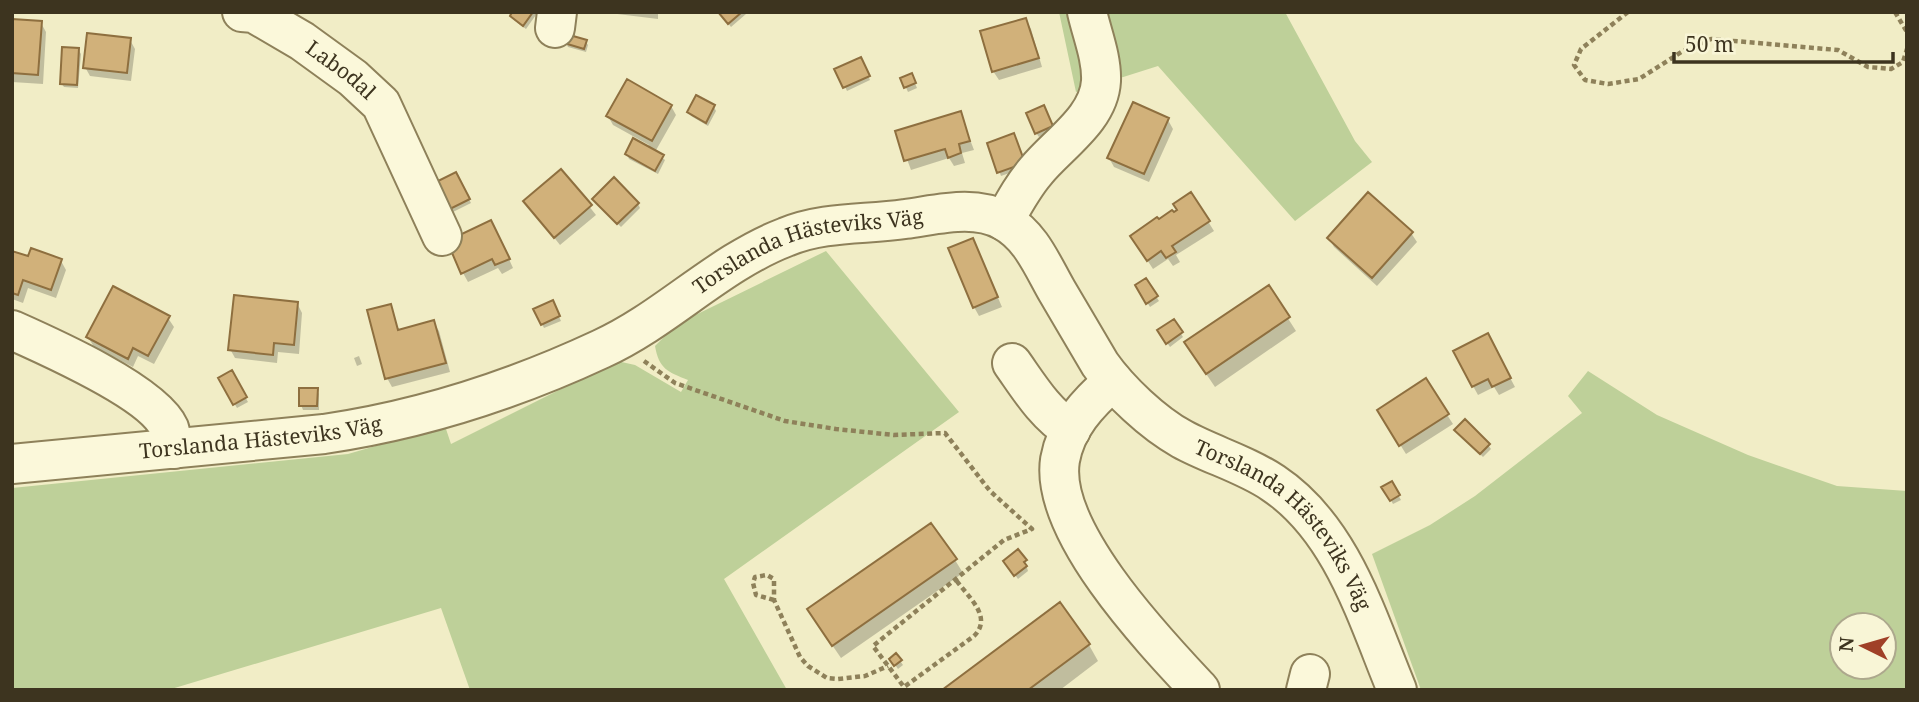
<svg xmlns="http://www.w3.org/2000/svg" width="1919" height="702" font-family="'Noto Serif',serif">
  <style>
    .green { fill: #bed099; fill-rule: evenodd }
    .shadow { fill: #0003 }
    .building { fill: #d1b17a; stroke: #8e6f3f; stroke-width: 2 }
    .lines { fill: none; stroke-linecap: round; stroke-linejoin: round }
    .minor-casing { stroke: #8e815a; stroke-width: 42 }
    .path { stroke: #8e815a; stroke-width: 4.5; stroke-dasharray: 5 3.5; stroke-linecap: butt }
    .minor { stroke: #fbf8da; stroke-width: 38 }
    .labels { text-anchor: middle; stroke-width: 5; stroke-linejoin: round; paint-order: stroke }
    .street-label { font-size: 21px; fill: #3d341f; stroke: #f8f5d6 }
  </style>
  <rect width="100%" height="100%" fill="#f1edc6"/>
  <path class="green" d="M1059 12H1285L1355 141 1372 162 1295 221 1158 66 1076 92Z
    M826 251 959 412 724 579 787 690H470L441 608 168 690H12V488L348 454 445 426 451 444 617 361 635 365 681 392 688 380C668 372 659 369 655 346L677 324Z
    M1588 371 1657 415 1748 455 1837 486 1907 491V690H1421L1372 554 1430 525 1475 496 1582 413 1568 396ZM1842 625H1884V667H1842Z"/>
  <path class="shadow" d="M515 12H538L526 29 514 20 512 16Z
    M601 12H658V19Z
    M719 12H745L746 14 731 27Z
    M1026 20 1031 29 1042 67 999 80 993 71Z
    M12 21 41 23 46 32 43 84 12 82Z
    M130 40 135 49 131 81 90 76 85 67Z
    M585 41 588 45 586 52 568 47 566 43Z
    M78 49 81 54 78 88 64 87 61 83Z
    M860 60 870 80 847 91 837 70Z
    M902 79H913L917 88 908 92Z
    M671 106 676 115 655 152 665 160 658 174 629 159 627 154 648 148 649 145 613 125 608 116Z
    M714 107 716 111 708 126 691 116 689 112Z
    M1045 111 1054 131 1039 137 1036 133Z
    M960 113 974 150 962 153 965 163 954 166 949 158 911 170 897 132Z
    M1168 120 1173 129 1149 182 1114 167 1109 158Z
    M989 144 1026 167 1001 176Z
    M561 171 596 215 560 245 525 201Z
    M455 174 471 203 447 215Z
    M1191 194 1214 231 1176 255 1180 262 1173 266 1168 259 1153 269 1138 246 1173 215Z
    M597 203 638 204 640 208 621 227Z
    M496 231 513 268 502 274 498 268 468 282 463 273Z
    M1411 233 1417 242 1377 286 1334 247 1329 238Z
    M977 249 1002 307 979 316 974 307Z
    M12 252 29 258 61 261 66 270 56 298 28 288 23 303 12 299Z
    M1146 281 1159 301 1150 307 1137 286Z
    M1268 287 1296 331 1215 387 1194 356Z
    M552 302 561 321 544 328 535 310Z
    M297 303 302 313 299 354 278 352 277 363 235 358 230 349Z
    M390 306 399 331 433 322 439 331 450 372 392 387 387 378Z
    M168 318 174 327 154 364 138 356 133 367 94 347 88 337Z
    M1173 321 1183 337 1170 347 1159 331Z
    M1492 344 1515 387 1499 395 1494 387 1478 395 1473 386Z
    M359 356 362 364 357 366 354 358Z
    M232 373 248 402 237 408 220 379Z
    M1425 381 1453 424 1406 454 1379 411Z
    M317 390 319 394V410H303L301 405Z
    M1456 430 1488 445 1491 449 1483 457Z
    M1391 483 1401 500 1393 504 1384 488Z
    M955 560 963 573 841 658 817 623Z
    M1025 561 1028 571 1018 579 1008 565Z
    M1089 645 1098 661 1060 690H945Z
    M896 655 903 665 898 669 891 659Z"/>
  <path class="building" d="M512 12H533L523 26 510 16Z
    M718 12H742L728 24Z
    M1026 18 1039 58 992 72 980 31Z
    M12 19 42 21 38 75 12 73Z
    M87 33 131 38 127 73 83 68Z
    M566 34 587 40 584 49 564 43Z
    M62 47 79 48 77 85 60 84Z
    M861 57 870 76 843 88 834 69Z
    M912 73 916 83 904 88 900 78Z
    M627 79 672 105 652 141 606 116Z
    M696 95 715 105 706 123 687 112Z
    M1133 102 1169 118 1144 174 1107 158Z
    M1044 105 1053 126 1035 134 1026 113Z
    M961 111 970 141 959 144 961 153 948 158 945 149 904 161 895 131Z
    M1014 133 1025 163 997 173 987 143Z
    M633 138 664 155 655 171 625 154Z
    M561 169 592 205 554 238 523 201Z
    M456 172 470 199 444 212 430 185Z
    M614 177 639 203 617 224 592 199Z
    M1191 192 1210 221 1172 246 1176 252 1166 258 1161 251 1147 261 1130 236 1157 217 1159 219 1172 210 1174 212 1177 210 1173 204Z
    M1368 192 1413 232 1372 278 1327 238Z
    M491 220 510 259 495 265 492 259 461 274 447 241Z
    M973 238 998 297 973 308 948 248Z
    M31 248 62 259 51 290 23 280 18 295 12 293V251L28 256Z
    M1146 278 1158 296 1146 304 1135 285Z
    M1269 285 1290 317 1206 374 1184 342Z
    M113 286 170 316 148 356 133 348 128 359 86 337Z
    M234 295 298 302 294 345 274 343 273 355 228 350Z
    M553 300 560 316 541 325 533 309Z
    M391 304 398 330 434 320 446 363 385 379 367 310Z
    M1174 319 1183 332 1166 344 1157 330Z
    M1488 333 1511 378 1492 387 1488 379 1472 387 1453 351Z
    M232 370 247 397 233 405 218 378Z
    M1426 378 1449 414 1399 446 1377 410Z
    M299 388H318L317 406H299Z
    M1465 419 1490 444 1480 454 1454 430Z
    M1392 481 1400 495 1390 501 1381 487Z
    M931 523 957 559 832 646 807 609Z
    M1018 549 1027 560 1024 562 1027 566 1014 576 1003 561Z
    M1060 602 1090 644 1028 690H942Z
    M896 653 902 660 894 666 889 659Z"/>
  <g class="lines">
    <defs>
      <g id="minor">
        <path id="s1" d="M242 12 254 13 302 41 353 78 381 104 442 236"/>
        <path d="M555 28 557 12"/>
        <path d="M1004 221C1014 203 1023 186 1036 171 1058 144 1099 119 1101 81 1102 58 1092 34 1087 12"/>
        <path d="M12 330C48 346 154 393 169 428 171 434 172 442 174 449"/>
        <path d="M1012 363C1029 387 1045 414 1071 430"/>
        <path d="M1113 381C1088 403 1066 426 1060 460 1049 531 1154 641 1200 690"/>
        <path id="s2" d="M12 464 324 434C420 420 513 390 601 349 667 319 718 263 786 237 825 221 865 225 905 219 937 215 974 204 1004 221 1031 236 1042 265 1057 291 1071 315 1086 340 1100 364 1119 391 1153 423 1182 439 1211 455 1245 464 1273 483 1342 529 1367 618 1397 690"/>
        <path d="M1306 690 1310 674"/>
      </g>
    </defs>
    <use href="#minor" class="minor-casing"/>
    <path class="path" d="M1628 12 1581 49 1574 65 1585 80 1608 84 1639 79 1683 51 1711 39 1838 50 1868 67 1891 69 1903 62 1907 49
      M1895 12 1907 32
      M644 361 675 383 785 421 836 429 894 435 945 433 990 491 1032 529 1004 540 873 646 904 687 974 636C993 617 969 598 956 580
      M774 600 756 595 753 583 755 577 767 575 774 579V600L800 657 808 666 827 678 838 679 865 676 888 666"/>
    <use href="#minor" class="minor"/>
  </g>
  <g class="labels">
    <g class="street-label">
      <text dy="7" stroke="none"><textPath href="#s1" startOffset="116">Labodal</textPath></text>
      <text dy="7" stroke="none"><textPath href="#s2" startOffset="838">Torslanda Hästeviks Väg</textPath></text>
      <text dy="7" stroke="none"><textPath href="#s2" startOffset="250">Torslanda Hästeviks Väg</textPath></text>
      <text dy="7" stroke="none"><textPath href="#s2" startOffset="1466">Torslanda Hästeviks Väg</textPath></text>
    </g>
  </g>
  <rect width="1919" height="702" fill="none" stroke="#3d341f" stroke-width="28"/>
  <g transform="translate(1863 646) rotate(275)"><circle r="33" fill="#f8f5d6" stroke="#ada88d" stroke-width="2"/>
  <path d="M0-5L12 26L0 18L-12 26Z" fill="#a04027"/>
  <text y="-10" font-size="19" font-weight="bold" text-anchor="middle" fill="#3d341f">N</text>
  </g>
  <path d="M1674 52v10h219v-10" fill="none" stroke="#3d341f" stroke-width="3.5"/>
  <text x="1685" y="52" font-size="21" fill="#3d341f" stroke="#f8f5d6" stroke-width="5" paint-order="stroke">50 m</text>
</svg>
